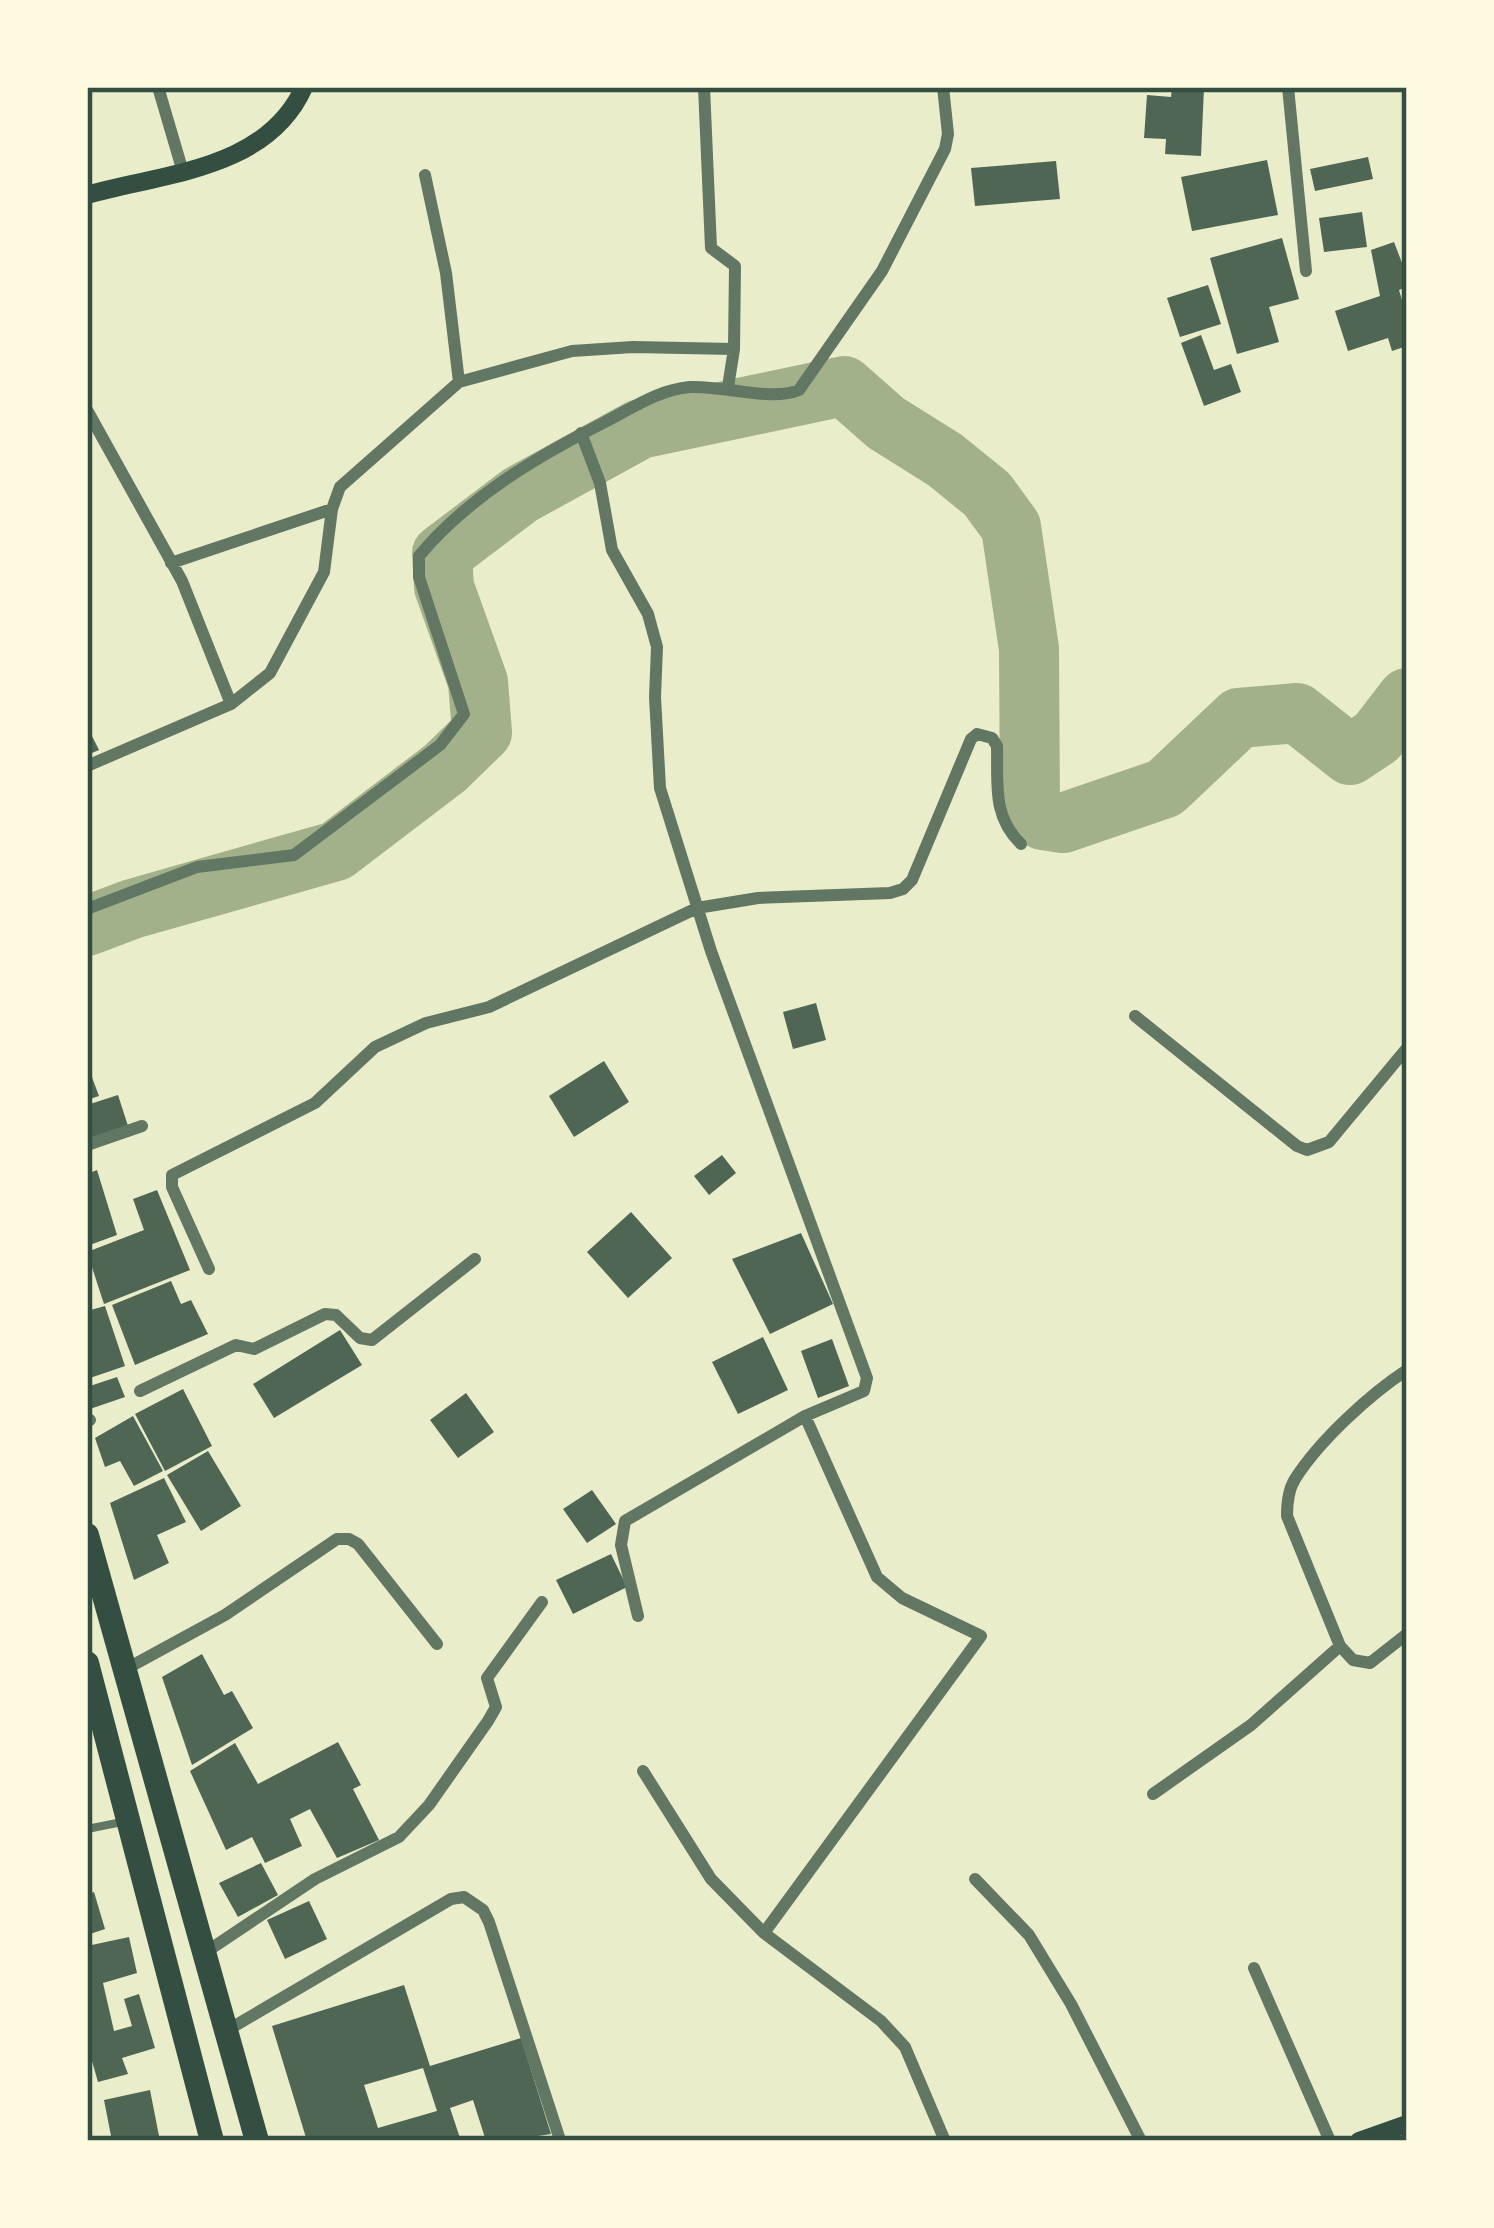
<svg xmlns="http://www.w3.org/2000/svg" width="1494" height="2228" font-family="Signika,sans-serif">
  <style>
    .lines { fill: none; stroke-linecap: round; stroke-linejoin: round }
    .river { stroke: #a3b18a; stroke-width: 60 }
    .building { fill: #4f6655; fill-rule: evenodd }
    .service { stroke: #617663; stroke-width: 8 }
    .minor { stroke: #617663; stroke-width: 12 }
    .secondary { stroke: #344e41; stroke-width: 18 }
    .trunk { stroke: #344e41; stroke-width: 24 }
    .neatline { fill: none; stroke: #344e41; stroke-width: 4.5 }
  </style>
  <rect width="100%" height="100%" fill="#e9edc9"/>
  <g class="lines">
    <path class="river" d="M87 926 132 909 336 851 445 768 482 732 478 682 444 587 442 554 520 495 640 429 844 386 886 423 945 460 987 494 1011 527 1029 649 1030 805 1043 820 1063 823 1165 788 1239 718 1297 713 1350 755 1377 737 1407 698"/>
  </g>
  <path class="building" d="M1172 87H1204L1201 156 1165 154 1166 139 1144 138 1147 95 1171 97Z
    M1368 157 1373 179 1315 191 1310 169Z
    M1267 160 1278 215 1192 231 1181 177Z
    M1056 161 1060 199 975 206 971 168Z
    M1362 212 1367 247 1324 252 1319 218Z
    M1282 238 1299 299 1269 307 1279 342 1237 354 1210 258Z
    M1394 242 1407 276V287L1399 290 1407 317V346L1392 351 1388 338 1348 351 1335 311 1380 296 1371 250Z
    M1208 285 1221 324 1180 337 1167 298Z
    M1201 335 1214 370 1231 364 1241 392 1204 406 1181 343Z
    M87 726 99 750 87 755Z
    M816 1003 826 1040 793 1049 783 1012Z
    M604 1061 629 1102 574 1137 549 1096Z
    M87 1064 99 1096 87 1100Z
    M118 1095 129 1129 87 1143V1105Z
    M722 1155 736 1173 709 1195 694 1176Z
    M97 1170 117 1235 87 1246V1174Z
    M157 1190 190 1270 104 1304 87 1252 144 1230 133 1199Z
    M631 1212 672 1258 628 1298 587 1252Z
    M801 1233 833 1304 770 1334 732 1259Z
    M171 1281 181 1304 191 1300 208 1334 135 1365 112 1305Z
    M105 1306 125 1366 87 1379V1311Z
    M340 1330 362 1365 274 1418 253 1384Z
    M763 1337 788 1390 738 1414 712 1362Z
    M832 1339 849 1386 818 1398 801 1351Z
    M117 1377 125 1397 90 1409 87 1387Z
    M183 1389 212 1446 165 1471 135 1414Z
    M466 1393 494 1432 458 1458 430 1420Z
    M133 1416 163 1471 134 1486 120 1461 105 1467 95 1438Z
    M208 1451 241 1506 201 1531 167 1475Z
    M164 1478 186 1522 157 1535 169 1563 134 1580 110 1503Z
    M592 1490 616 1524 587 1543 563 1509Z
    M611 1554 627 1587 573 1614 556 1580Z
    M202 1654 224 1695 232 1691 253 1728 192 1765 162 1677Z
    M338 1742 361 1785 353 1789 379 1840 337 1858 310 1809 290 1819 302 1846 265 1863 252 1837 226 1850 190 1771 235 1743 258 1784Z
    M261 1863 278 1895 238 1917 219 1883Z
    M94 1892 105 1929 87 1935V1894Z
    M309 1901 327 1939 285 1959 267 1920Z
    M129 1937 137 1973 103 1983 114 2031 132 2026 124 1999 139 1994 155 2048 122 2058 128 2074 98 2082 92 2061 87 2062V2002L92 2001 87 1987V1946Z
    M404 1985 430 2066 521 2038 551 2134 538 2136 540 2141H486L473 2100 450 2108 461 2141H307L272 2026ZM423 2068 437 2111 378 2128 364 2085Z
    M150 2090 160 2141H112L104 2100Z"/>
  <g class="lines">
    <path class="service" d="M87 1829 127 1821"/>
    <path class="minor" d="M158 87 183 172
      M1288 87 1306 271
      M425 175 446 273 459 382
      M728 387 734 349
      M87 410 182 581 231 704
      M581 433 600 483 612 550 648 614 657 647 655 697 660 788 711 951 867 1378 864 1391 805 1416 877 1577 902 1598 981 1636 764 1933
      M171 563 332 509
      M87 766 231 704 270 673 324 572 332 509 340 487 459 382 572 351 633 347 734 349 735 266 711 248 704 87
      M87 909 197 867 294 855 440 745 464 714 419 577V556C468 497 538 456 605 422 633 408 657 390 690 387 723 385 771 402 799 390L882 271 945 149 948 134 943 87
      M1135 1016 1297 1146 1307 1150 1329 1142 1407 1048
      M87 1145 142 1126
      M209 1269 172 1187V1175L315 1103 375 1047 426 1023 489 1007 697 908 758 898 890 893 903 889 912 880 971 739 977 734 992 738 997 746C998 784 992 816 1021 844
      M1407 1370C1370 1394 1319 1441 1295 1479 1288 1490 1287 1504 1287 1516L1340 1646 1353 1660 1370 1663 1407 1634
      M140 1391 236 1345 254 1349 325 1314 336 1315 360 1338 372 1340 475 1259
      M87 1422 90 1420
      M638 1616 621 1545 625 1521 805 1416
      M124 1670 225 1615 337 1539H349L358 1544 437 1644
      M643 1771 711 1879 764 1933 881 2021 905 2047 945 2141
      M1153 1794 1251 1725 1340 1646
      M975 1879 1029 1935 1071 2004 1141 2141
      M203 1954 315 1879 399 1837 429 1805 488 1721 496 1707 487 1678 542 1602
      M1254 1968 1330 2141
      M226 2031 451 1899 464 1897 483 1910 489 1922 560 2140"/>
    <path class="secondary" d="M87 195C164 173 267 170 304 87
      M1359 2141 1407 2124"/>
    <path class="trunk" d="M87 1535 257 2141
      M87 1663 212 2141"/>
  </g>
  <rect width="1494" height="2228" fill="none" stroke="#fefae0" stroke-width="180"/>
  <rect x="90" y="90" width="1314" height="2048" class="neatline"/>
</svg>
